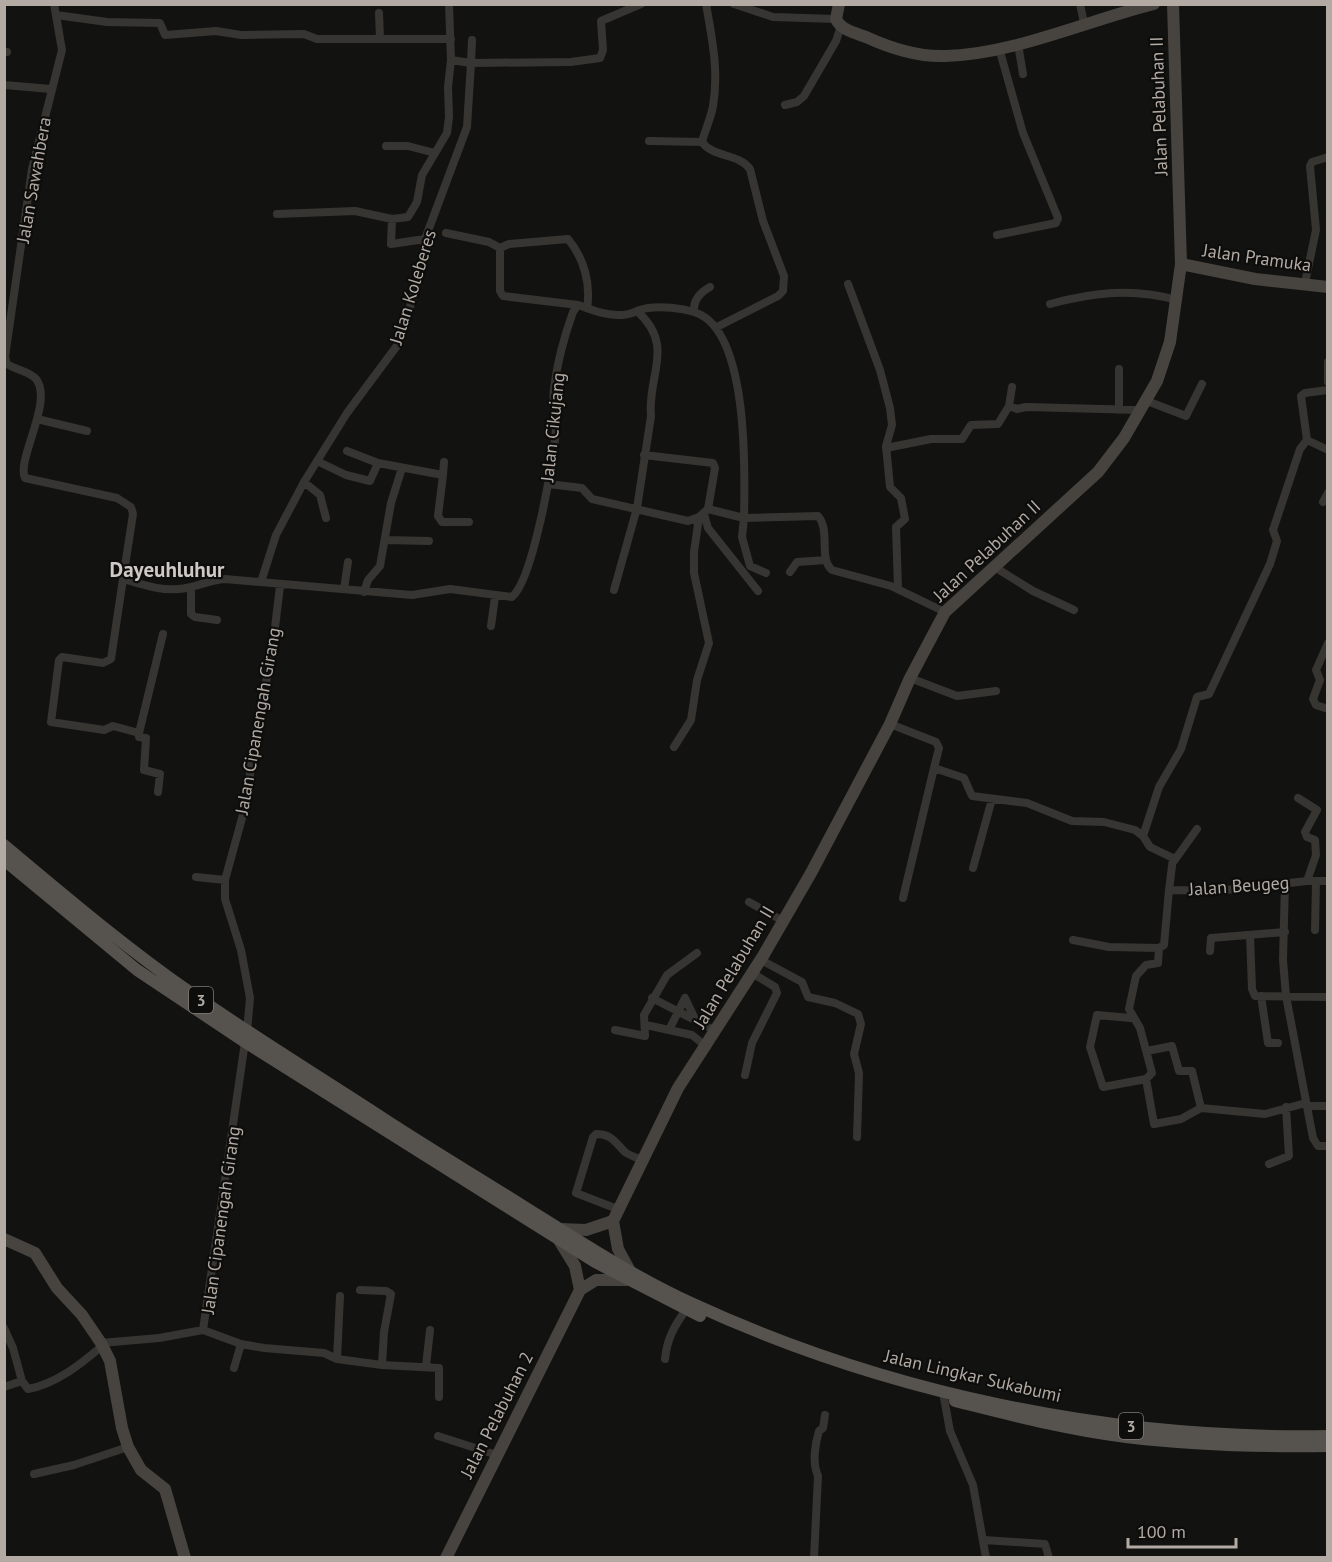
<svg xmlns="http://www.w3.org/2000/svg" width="1332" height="1562" font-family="'PT Sans',sans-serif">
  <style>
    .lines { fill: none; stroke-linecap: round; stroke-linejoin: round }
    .street { stroke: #373532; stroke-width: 8 }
    .secondary { stroke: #474440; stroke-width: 12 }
    .primary { stroke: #56524e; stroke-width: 12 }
    .labels { text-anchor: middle; stroke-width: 4.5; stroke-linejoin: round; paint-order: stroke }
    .shield { fill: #0d0d0c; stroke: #807b76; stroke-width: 1.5 }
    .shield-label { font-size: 16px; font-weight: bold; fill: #b2aaa3 }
    .street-label { font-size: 18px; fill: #b2aaa3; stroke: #0d0d0c }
    .quarter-label { font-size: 21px; font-weight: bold; fill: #cec9c4; stroke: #0d0d0c }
  </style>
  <rect width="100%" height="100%" fill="#121211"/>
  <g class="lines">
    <path class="street" d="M54 4 62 50 32 169 5 357 7 364C16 370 29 371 36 379 54 401 16 460 25 478L117 498 131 507 133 514 123 579C141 584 160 591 179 589 195 588 208 580 225 579L412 595 450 589 512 597C533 580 554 459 556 429 556 416 552 402 554 388 557 365 565 334 573 312L578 305C593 310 606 316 622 315 631 315 639 309 648 308 662 306 681 308 694 312 749 328 745 471 744 518L818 516C831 531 818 558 832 570L891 586 945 612
      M449 4 451 60 471 63 472 40
      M734 4 773 17 836 19
      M1080 4 1084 23
      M379 13 380 38
      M56 15 107 22 160 23 165 35 216 31 241 35 304 34 317 39H451
      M1018 44 1023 74
      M4 52H7
      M4 85 51 89
      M785 105 797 102 804 96 836 41 841 26
      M649 141 702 142C713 158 739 153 750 169L763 221 784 276 783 291 778 296 717 327
      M702 142C705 130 711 118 713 106 719 72 712 38 706 4
      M386 146H408L435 153
      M277 214 355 211 392 219 408 217 417 202 422 175 447 133 449 117 448 87 451 60
      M392 219 391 244 425 239
      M446 233 489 242 500 248V291L503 296 578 305
      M997 235 1056 223 1058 218 1023 133 999 48
      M500 248 509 244 568 239C584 258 591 284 587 308
      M1305 283 1316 230 1310 166 1312 162 1328 157
      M848 284 880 370 890 408 892 425 886 446 890 487 901 498 905 519 896 527 898 589
      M1050 304C1094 292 1132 288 1177 300
      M694 312C693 300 701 292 710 287
      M1328 362V382
      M1119 369V410
      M1328 390 1305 393 1301 396 1307 440 1328 450
      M1147 401 1186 416 1202 384
      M1009 406 1017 409 1026 407 1141 410
      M37 419 87 431
      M886 448 931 439H962L971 425 998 424 1009 406 1012 387
      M347 451 378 463
      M644 455 713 463 715 468 708 509
      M317 461 346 475 370 481 378 463 443 475 444 462
      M443 475 438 516 442 522H469
      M304 482 320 495 326 518
      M548 484 582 488 592 499 688 521 699 517 708 509 744 518 742 537 750 566 766 573
      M1323 502 1328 493
      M704 514 708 528 758 591
      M385 540 429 541
      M993 566 1033 591 1074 610
      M790 572 797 562 826 560
      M123 579 111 659 103 663 62 657 59 660 51 722 104 730 113 726 139 733
      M261 582 276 535 304 482 347 413 399 343 420 274 425 239 467 127 471 63 571 62 600 58 603 50 601 21 641 4
      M191 587V614L195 617 217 620
      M344 589 348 562
      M614 590 637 508 651 416C647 375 676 346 637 311
      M364 592 368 580 380 566 391 503 402 468
      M491 626 495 597
      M1328 643 1316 670 1320 680 1313 699 1316 705 1328 709
      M910 678 957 696 996 691
      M890 724 936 742 939 748 934 768 964 778 972 796 1027 803 1072 821 1104 822 1135 830 1143 836 1150 847 1173 858 1169 890 1217 891 1307 881H1328
      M674 747 691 720 697 680 709 643 694 573V552L699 517
      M158 792 160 774 144 770 146 738 139 737V733L163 634
      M1298 798 1317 810 1305 832 1307 837 1315 840 1316 855 1307 881
      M1143 836 1159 787 1181 749 1197 697 1209 694 1270 564 1277 541 1273 530 1300 449 1307 440
      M1174 861 1197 829
      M973 868 992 799
      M196 877 225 880
      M1285 883 1283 960 1286 996 1313 1138 1318 1146H1328
      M903 898 934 768
      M749 902 783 921
      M1315 930 1316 881
      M1250 935 1252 989 1255 996 1328 997
      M1073 940 1109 947 1159 948
      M1210 951 1211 938 1285 932
      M761 960 802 982 808 997 835 1003 858 1014 861 1024 854 1054 859 1073 857 1137
      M1261 996 1268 1043H1278
      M652 998 716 1031
      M685 998 694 1017
      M1131 1018 1097 1015 1090 1047 1103 1087 1146 1079 1152 1073 1140 1028 1129 1009 1136 976 1146 965 1158 963 1159 948 1164 945 1169 890
      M646 1025 692 1035 707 1047
      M670 1028 685 998
      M615 1030 645 1036 644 1015 667 975 697 953
      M247 1031 250 998 241 950 225 899V880L250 789V761L272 652 280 586
      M1147 1051 1172 1046 1179 1071H1192L1201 1108
      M745 1075 752 1043 777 993 775 987 752 973
      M1146 1079 1154 1124 1181 1119 1201 1108 1265 1114 1306 1103
      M1307 1106H1328
      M1269 1164 1289 1156 1286 1107
      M620 1210 576 1193 593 1137 596 1134C613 1134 616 1144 625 1152 630 1156 638 1158 644 1161
      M360 1290 386 1291 391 1294 384 1332 382 1365
      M4 1328 13 1348 22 1381
      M203 1330 241 1344 264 1348 324 1353 337 1359 382 1365 439 1368V1397
      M101 1343 159 1338 203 1330 245 1042
      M337 1359 340 1296
      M665 1359C667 1339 674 1326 686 1310
      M426 1366 430 1330
      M234 1368 241 1344
      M4 1387 22 1381 28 1389C56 1384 81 1364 102 1346
      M944 1398 950 1431 973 1485 986 1558
      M438 1436 497 1455
      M34 1474 74 1465 128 1447
      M984 1540 1045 1544 1049 1558
      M814 1558 818 1476C812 1463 815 1444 819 1431L823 1428 825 1415"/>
    <path class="secondary" d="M839 4 836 19C841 30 855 33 866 37 890 48 919 57 945 56 1011 55 1089 20 1154 4
      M1181 264 1255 279 1328 287
      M613 1221 678 1088 763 956 811 873 890 724 910 678 945 612 1098 472 1124 438 1157 381 1170 342 1181 264 1173 4
      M613 1221 618 1249 630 1271
      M560 1229 586 1230 613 1221
      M4 1239 35 1253 57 1288 82 1315 101 1343 110 1361 122 1428 128 1447 141 1470 165 1489 185 1558
      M559 1240 575 1266 580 1290
      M446 1558 580 1290 596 1280H626"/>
    <path class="primary" d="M4 845C65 896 126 948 191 993 254 1037 320 1077 384 1119 430 1149 477 1177 523 1206 578 1240 632 1276 691 1303 888 1394 1111 1440 1328 1436
      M4 860 137 970 245 1042 595 1262 700 1316
      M955 1401C1011 1415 1068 1430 1126 1437 1192 1445 1261 1447 1328 1446"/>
  </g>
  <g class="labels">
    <g class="shield">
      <rect x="189" y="987" width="24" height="26" rx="4.5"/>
      <rect x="1119" y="1413" width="24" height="26" rx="4.5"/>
    </g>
    <g class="shield-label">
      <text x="201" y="1006">3</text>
      <text x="1131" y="1432">3</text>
    </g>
    <g class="street-label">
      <text transform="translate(1159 106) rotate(-92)" y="6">Jalan Pelabuhan II</text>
      <text transform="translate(34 180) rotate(-80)" y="6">Jalan Sawahbera</text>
      <text transform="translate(1257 258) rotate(8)" y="6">Jalan Pramuka</text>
      <text transform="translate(413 287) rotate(-73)" y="6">Jalan Koleberes</text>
      <text transform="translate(553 427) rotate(-84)" y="6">Jalan Cikujang</text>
      <text transform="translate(987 551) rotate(-43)" y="6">Jalan Pelabuhan II</text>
      <text transform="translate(258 721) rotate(-80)" y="6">Jalan Cipanengah Girang</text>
      <text transform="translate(1239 886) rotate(-4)" y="6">Jalan Beugeg</text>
      <text transform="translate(734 967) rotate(-59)" y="6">Jalan Pelabuhan II</text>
      <text transform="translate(221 1220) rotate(-82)" y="6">Jalan Cipanengah Girang</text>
      <text transform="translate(973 1376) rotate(13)" y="6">Jalan Lingkar Sukabumi</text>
      <text transform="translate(497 1415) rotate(-63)" y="6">Jalan Pelabuhan 2</text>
    </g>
    <g class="quarter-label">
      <text x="167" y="577">Dayeuhluhur</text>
    </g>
  </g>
  <rect width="1332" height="1562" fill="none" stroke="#b2aaa3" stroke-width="12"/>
  <path d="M1128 1538v9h108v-9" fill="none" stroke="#b2aaa3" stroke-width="3"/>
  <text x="1137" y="1538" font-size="18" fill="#b2aaa3" stroke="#0d0d0c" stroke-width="4.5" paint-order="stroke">100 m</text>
</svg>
